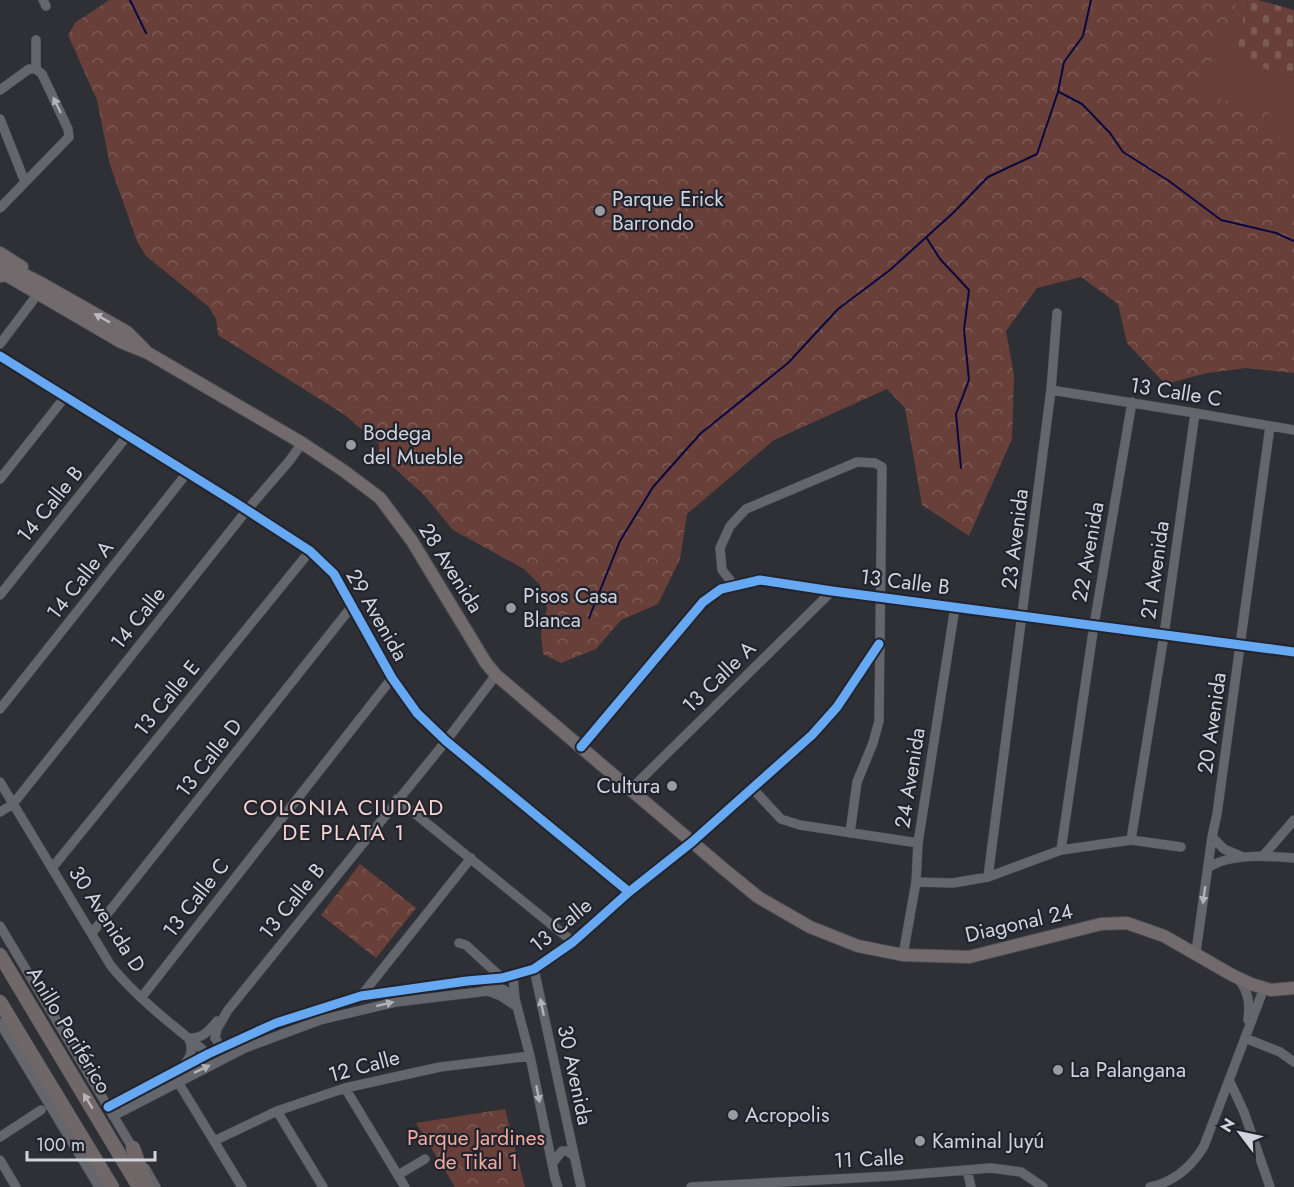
<svg xmlns="http://www.w3.org/2000/svg" width="1294" height="1187" font-family="Jost,sans-serif">
  <style>
    .grass { fill: #684039 }
    .forest { fill: url(#forest-crowns) }
    .cemetery { fill: url(#cemetery-stones) }
    .lines { fill: none; stroke-linecap: round; stroke-linejoin: round }
    .stream { stroke: #0a0743; stroke-width: 2 }
    .minor-casing { stroke: #4b4d53; stroke-width: 10 }
    .major-casing { stroke: #4b4d53; stroke-width: 14 }
    .highway-casing { stroke: #4b4d53; stroke-width: 15 }
    .minor { stroke: #64666b; stroke-width: 9 }
    .major { stroke: #726b6d; stroke-width: 12 }
    .highway { stroke: #706769; stroke-width: 14 }
    .cycleway-casing { stroke: #21242f; stroke-width: 13 }
    .cycleway { stroke: #66a8f1; stroke-width: 9 }
    .oneway { fill: #b1b3b9 }
    .oneway2 { fill: #babac0 }
    .oneway3 { fill: #b5b3b9 }
    .poi-dot { fill: #999ba1; stroke: #21242f; stroke-width: 2 }
    .labels { text-anchor: middle; stroke-width: 4.5; stroke-linejoin: round; paint-order: stroke }
    .poi-label { font-size: 21px; fill: #d2d4db; stroke: #21242f; text-anchor: start }
    .street-label { font-size: 21px; fill: #d2d4db; stroke: #21242f }
    .park-label { font-size: 21px; fill: #f1aa9d; stroke: #21242f }
    .neighbourhood-label { font-size: 22px; letter-spacing: 1.5px; fill: #f7d4ce; stroke: #21242f }
  </style>
  <defs>
    <pattern id="forest-crowns" width="20" height="18" patternUnits="userSpaceOnUse" patternTransform="scale(1.5)"><rect width="20" height="18" fill="#684039"/><path d="M2 6a3 3 0 1 1 6 0M12 15a3 3 0 1 1 6 0" fill="none" stroke="#7d5b55"/></pattern>
    <pattern id="cemetery-stones" width="16" height="16" patternUnits="userSpaceOnUse" patternTransform="scale(1.5)"><rect width="16" height="16" fill="#684039"/><path d="M2 7V4a2 2 0 0 1 4 0v3zM10 15v-3a2 2 0 0 1 4 0v3z" fill="#7d5b55"/></pattern>
  </defs>
  <rect width="100%" height="100%" fill="#2e3036"/>
  <path class="grass" d="M1238 0H1248L1234 56 1294 79V176L1269 113 1196 95Z"/>
  <path class="forest" d="M109 0H1238L1197 95 1241 103 1270 113 1294 176V373L1246 368 1207 373 1165 384 1127 343 1118 304 1081 277 1037 288 1006 331 1014 376 1012 439 969 536 922 505 905 408 887 389 774 440 687 514 680 559 658 604 621 620 596 649 561 663 543 654 541 633 547 608 540 585 524 569 453 530 424 495 379 454V444L345 415 218 335 216 319 209 307 146 256 137 241 110 165 97 100 68 35 75 23Z
    M360 864 416 908 376 958 321 915Z
    M505 1109 525 1187H455L416 1123Z"/>
  <path class="cemetery" d="M1248 0H1258L1294 10V79L1233 57Z"/>
  <g class="lines">
    <path class="stream" d="M130 0 146 33
      M1059 92 1082 104 1110 133 1123 152 1169 181 1221 220 1276 233 1294 241
      M926 237 940 259 969 290 964 330 969 380 956 414 961 468
      M589 618 620 541 653 487 700 434 788 363 838 309 890 270 953 213 988 177 1037 154 1058 92 1064 62 1083 36 1091 0"/>
    <defs>
      <path id="minor" d="M43 0 46 6
        M0 90 29 69H36
        M0 119 25 182
        M0 208 69 137 68 129 42 74 36 69V40
        M0 344 37 295
        M0 356 236 503 310 551 334 574 392 678 417 713 446 741 629 892
        M1051 390 1195 413 1294 430
        M0 479 65 397
        M734 585 722 570 720 548 730 526 746 509 857 462 875 463 882 467 879 721 873 743 857 782 850 833
        M0 595 127 436
        M0 709 187 473
        M581 747 703 602 721 589 760 580 832 591 1294 652
        M0 782 111 966C139 1000 174 1026 208 1054
        M752 788 781 819 800 825 918 843
        M631 789 832 591
        M397 799 573 942
        M0 812 13 804 247 510 290 460 302 443
        M1212 837 1224 849 1243 857
        M1131 840 1164 635 1195 413
        M1061 850 1094 625 1132 402
        M1263 856 1294 820
        M52 868 310 551
        M1208 868C1229 853 1269 856 1294 858
        M988 877 1051 390 1057 313
        M916 882 953 883 988 877 1061 850 1131 840 1181 847
        M0 926 135 1152
        M92 933 353 605
        M459 943 466 945 502 978
        M1196 952 1212 837 1217 814 1270 426
        M903 955 916 882 918 843 955 607
        M534 969 581 1187
        M513 976 515 999 530 1056 555 1178 558 1187
        M1239 980C1249 992 1250 1005 1248 1020
        M483 982C496 986 506 989 515 999
        M361 996 471 858
        M141 998 392 678
        M0 1023 99 1187
        M1245 1038 1280 1052 1294 1062
        M222 1048 215 1038 217 1029 228 1010 446 741 496 675
        M184 1065C192 1055 193 1050 189 1038 202 1039 209 1031 217 1021
        M1229 1080 1244 1112 1270 1187
        M178 1082 242 1187
        M345 1088 405 1187
        M108 1107 208 1054 276 1023 361 996 467 981 502 978 534 969 573 942 629 892 692 842 812 735 837 707 879 644
        M277 1111 323 1187
        M113 1116 245 1048 320 1020 396 1002 488 991 501 996 517 1007
        M0 1137 41 1110
        M214 1141 277 1111 345 1088 440 1067 530 1056
        M0 1160 16 1187
        M552 1164 562 1151H567L574 1156
        M145 1168 156 1187
        M967 1170 971 1187
        M398 1175 425 1159
        M691 1187 892 1176 991 1168 1021 1172 1043 1187
        M1150 1187C1174 1182 1192 1166 1204 1146L1264 988"/>
      <path id="major" d="M0 253 22 267
        M0 266 9 267 41 283 127 332 145 350
        M0 276 6 275 121 342 148 353 302 443 344 471 380 498 412 541 486 663 496 675 725 870 758 897 810 927 858 946 903 955 969 957 1101 924 1127 923 1164 936 1232 975 1251 984 1271 990 1294 988"/>
      <path id="highway" d="M0 955 139 1187
        M0 1002 112 1187
        M133 1148 147 1187"/>
    </defs>
    <use href="#minor" class="minor-casing"/>
    <use href="#major" class="major-casing"/>
    <use href="#highway" class="highway-casing"/>
    <use href="#minor" class="minor"/>
    <use href="#major" class="major"/>
    <use href="#highway" class="highway"/>
    <defs>
      <path id="cycleway" d="M0 356 236 503 310 551 334 574 392 678 417 713 446 741 629 892
        M581 747 703 602 721 589 760 580 832 591 1294 652
        M108 1107 208 1054 276 1023 361 996 467 981 502 978 534 969 573 942 629 892 692 842 812 735 837 707 879 644"/>
    </defs>
    <use href="#cycleway" class="cycleway-casing"/>
    <use href="#cycleway" class="cycleway"/>
  </g>
  <defs><path id="oneway-solid" d="M-6-.8H1V-3.2L6.5 0L1 3.2V.8H-6Z" transform="scale(1.5)"/></defs>
  <g class="oneway">
    <use href="#oneway-solid" transform="translate(57 105) rotate(-116)"/>
    <use href="#oneway-solid" transform="translate(1204 895) rotate(98)"/>
    <use href="#oneway-solid" transform="translate(385 1004) rotate(-13)"/>
    <use href="#oneway-solid" transform="translate(542 1007) rotate(-102)"/>
    <use href="#oneway-solid" transform="translate(202 1069) rotate(-26)"/>
    <use href="#oneway-solid" transform="translate(538 1094) rotate(79)"/>
  </g>
  <use class="oneway2" href="#oneway-solid" transform="translate(102 318) rotate(-151)"/>
  <use class="oneway3" href="#oneway-solid" transform="translate(88 1101) rotate(-121)"/>
  <g class="poi-dot">
    <circle cx="600" cy="211" r="6"/>
    <circle cx="351" cy="445" r="6"/>
    <circle cx="511" cy="608" r="6"/>
    <circle cx="672" cy="786" r="6"/>
    <circle cx="1058" cy="1070" r="6"/>
    <circle cx="733" cy="1115" r="6"/>
    <circle cx="920" cy="1141" r="6"/>
  </g>
  <g class="labels">
    <g class="poi-label">
      <text x="612" y="206">Parque Erick<tspan x="612" dy="24">Barrondo</tspan></text>
      <text x="363" y="440">Bodega<tspan x="363" dy="24">del Mueble</tspan></text>
      <text x="523" y="603">Pisos Casa<tspan x="523" dy="24">Blanca</tspan></text>
      <text x="660" y="793" text-anchor="end">Cultura</text>
      <text x="1070" y="1077">La Palangana</text>
      <text x="745" y="1122">Acropolis</text>
      <text x="932" y="1148">Kaminal Juyú</text>
    </g>
    <g class="street-label">
      <text transform="translate(1176 392) rotate(9)" y="7">13 Calle C</text>
      <text transform="translate(50 504) rotate(-51)" y="7">14 Calle B</text>
      <text transform="translate(1015 539) rotate(-83)" y="7">23 Avenida</text>
      <text transform="translate(1088 552) rotate(-80)" y="7">22 Avenida</text>
      <text transform="translate(451 568) rotate(58)" y="7">28 Avenida</text>
      <text transform="translate(1155 570) rotate(-82)" y="7">21 Avenida</text>
      <text transform="translate(80 580) rotate(-52)" y="7">14 Calle A</text>
      <text transform="translate(905 582) rotate(7)" y="7">13 Calle B</text>
      <text transform="translate(377 615) rotate(60)" y="7">29 Avenida</text>
      <text transform="translate(138 618) rotate(-51)" y="7">14 Calle</text>
      <text transform="translate(719 677) rotate(-44)" y="7">13 Calle A</text>
      <text transform="translate(167 698) rotate(-51)" y="7">13 Calle E</text>
      <text transform="translate(1212 723) rotate(-82)" y="7">20 Avenida</text>
      <text transform="translate(209 758) rotate(-52)" y="7">13 Calle D</text>
      <text transform="translate(910 778) rotate(-81)" y="7">24 Avenida</text>
      <text transform="translate(196 898) rotate(-52)" y="7">13 Calle C</text>
      <text transform="translate(292 901) rotate(-51)" y="7">13 Calle B</text>
      <text transform="translate(107 919) rotate(57)" y="7">30 Avenida D</text>
      <text transform="translate(1019 923) rotate(-13)" y="7">Diagonal 24</text>
      <text transform="translate(561 925) rotate(-39)" y="7">13 Calle</text>
      <text transform="translate(69 1030) rotate(59)" y="7">Anillo Periférico</text>
      <text transform="translate(364 1066) rotate(-15)" y="7">12 Calle</text>
      <text transform="translate(575 1075) rotate(78)" y="7">30 Avenida</text>
      <text transform="translate(869 1159) rotate(-3)" y="7">11 Calle</text>
    </g>
    <g class="park-label">
      <text x="476" y="1145">Parque Jardines<tspan x="476" dy="24">de Tikal 1</tspan></text>
    </g>
    <g class="neighbourhood-label">
      <text x="344" y="815">COLONIA CIUDAD<tspan x="344" dy="25">DE PLATA 1</tspan></text>
    </g>
  </g>
  <g transform="translate(1240 1133) rotate(302)" stroke="#21242f" stroke-width="4.5" paint-order="stroke">
  <path d="M0-4.5L10 22L0 15L-10 22Z" fill="#d2d4db"/>
  <text y="-9" font-size="16" font-weight="bold" text-anchor="middle" fill="#d2d4db">N</text>
  </g>
  <path d="M27 1151v9h128v-9" fill="none" stroke="#d2d4db" stroke-width="3"/>
  <text x="36" y="1151" font-size="18" fill="#d2d4db" stroke="#21242f" stroke-width="4.5" paint-order="stroke">100 m</text>
</svg>
